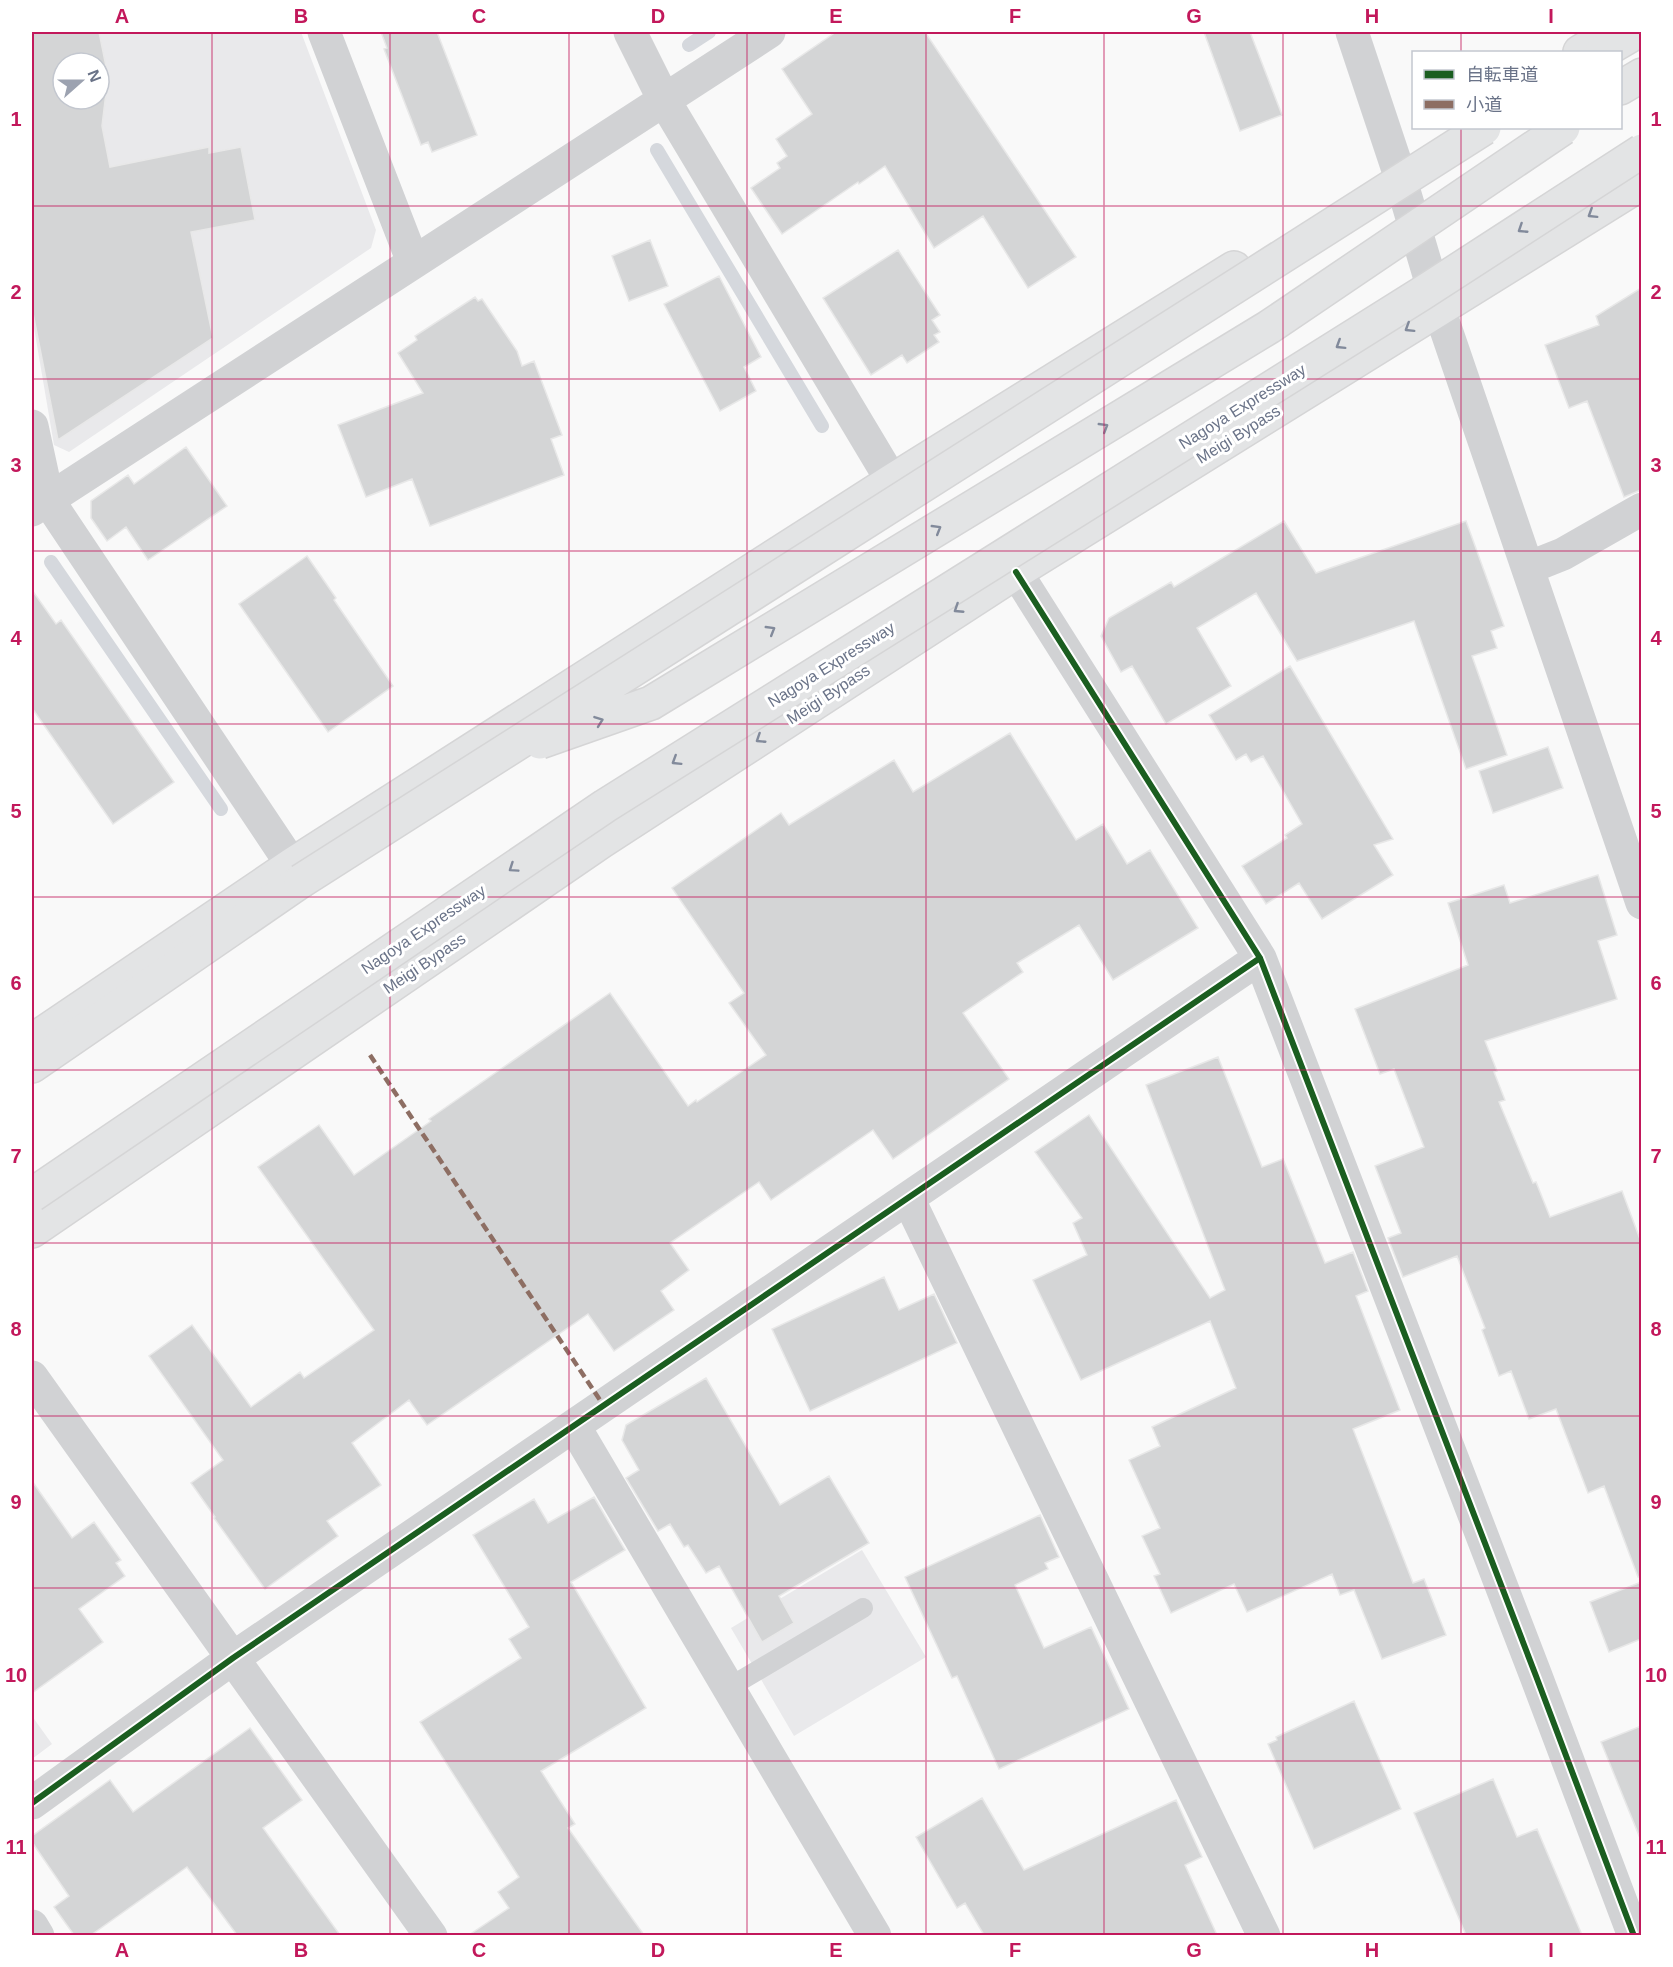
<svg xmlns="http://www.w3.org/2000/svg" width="1673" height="1967" font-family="Arial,'Noto Sans JP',sans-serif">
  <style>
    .built { fill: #e9e9eb; fill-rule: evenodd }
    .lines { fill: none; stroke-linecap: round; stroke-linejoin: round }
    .stream { stroke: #d5d8dd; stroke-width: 14 }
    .building { fill: #d4d5d6; stroke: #e8e8e8; stroke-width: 1.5; fill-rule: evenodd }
    .trunk-casing { stroke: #d5d5d6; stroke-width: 36 }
    .motorway-casing { stroke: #d5d5d6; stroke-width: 36 }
    .service { stroke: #d1d2d4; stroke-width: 20 }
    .minor { stroke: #d1d2d4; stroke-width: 33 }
    .tertiary { stroke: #d1d2d4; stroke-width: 33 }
    .trunk { stroke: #e3e4e5; stroke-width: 33 }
    .motorway { stroke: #e3e4e5; stroke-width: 33 }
    .motorway-bridge-casing { stroke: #d5d5d6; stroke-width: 36; stroke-linecap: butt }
    .motorway-bridge { stroke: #e3e4e5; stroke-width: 33 }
    .quiet { stroke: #8d6e63; stroke-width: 4.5; stroke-dasharray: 9 4.5; stroke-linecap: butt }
    .cycleway-casing { stroke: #fff; stroke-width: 10 }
    .cycleway { stroke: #1b5e20; stroke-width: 6 }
    .oneway { stroke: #828a9b }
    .grid { fill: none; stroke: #c2185b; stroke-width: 1.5; stroke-opacity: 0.55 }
    .labels { text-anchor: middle; stroke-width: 6; stroke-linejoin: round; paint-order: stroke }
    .street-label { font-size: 16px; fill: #6a7388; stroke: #fff }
    .neatline { fill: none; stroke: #c2185b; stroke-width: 2 }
    .grid-label { font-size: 20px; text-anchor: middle; font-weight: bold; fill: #c2185b }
  </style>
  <rect width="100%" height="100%" fill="#f9f9f9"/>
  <path class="built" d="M32 32H301L376 230 371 248 69 452 54 445 32 316ZM63 63H99V99H63Z
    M862 1550 926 1657 794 1736 731 1628Z
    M32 1716 52 1744 32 1759Z"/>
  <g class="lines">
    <path class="stream" d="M689 45 709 32
      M657 150 822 426
      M51 562 221 809"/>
  </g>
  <path class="building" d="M32 32H99L108 76 102 126 110 167 209 147V153L241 147 255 220 191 232 213 338 58 440 32 308ZM63 63H99V99H63Z
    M381 32H437L477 135 432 152 428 142 421 145 384 49 387 48Z
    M836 32H925L1076 257 1028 288 983 216 934 248 885 166 859 184 858 182 782 234 751 188 780 168 777 163 787 156 776 139 812 114 782 69Z
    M1204 32H1250L1282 115 1240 131Z
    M650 240 668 286 629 301 612 256Z
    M898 250 940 315 932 320 940 332 934 335 939 342 907 363 902 355 871 375 823 298Z
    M719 276 761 357 744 367 756 391 720 411 664 304Z
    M1641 288V490L1624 497 1587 401 1569 408 1545 345 1599 325 1596 316Z
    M475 297 478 301 482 299 517 351 522 366 534 361 562 435 551 439 564 475 430 526 412 479 366 497 338 425 423 393 398 353 417 340 415 336Z
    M186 447 227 506 148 560 126 527 107 541 91 518V501L128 475 134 484Z
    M1284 521 1316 573 1466 521 1504 626 1491 631 1497 648 1472 656 1507 755 1466 769 1414 621 1297 661 1256 593 1197 628 1231 686 1166 724 1132 666 1121 672 1101 636 1109 618 1171 582 1174 587Z
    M307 556 336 598 334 600 393 686 328 732 239 604Z
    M32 590 56 624 61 620 174 782 113 824 32 708Z
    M1290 666 1393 839 1374 845 1393 875 1322 919 1299 883 1266 904 1242 866 1287 838 1285 835 1302 824 1263 756 1251 762 1246 754 1236 760 1209 715Z
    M1010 733 1076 840 1103 824 1127 864 1150 850 1198 928 1113 980 1079 925 1017 963 1023 972 963 1013 1009 1079 893 1159 873 1130 771 1200 759 1182 670 1243 689 1270 661 1291 674 1310 614 1351 588 1314 427 1425 409 1400 352 1443 381 1485 327 1521 338 1536 265 1589 214 1518 215 1517 191 1483 223 1460 149 1356 192 1325 251 1407 300 1372 304 1378 374 1330 258 1167 319 1125 354 1175 431 1121 429 1119 610 993 688 1106 696 1100 697 1102 766 1055 729 1003 744 993 672 888 781 813 789 825 894 760 913 792Z
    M1548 747 1563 788 1493 813 1479 771Z
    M1598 875 1617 935 1598 941 1617 999 1485 1041 1497 1071 1494 1072 1505 1100 1499 1102 1533 1183 1536 1182 1550 1217 1622 1191 1641 1242V1577H1638L1604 1486 1588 1493 1556 1409 1529 1419 1511 1371 1499 1376 1482 1330 1485 1328 1457 1256 1403 1277 1388 1238 1401 1233 1375 1166 1424 1147 1394 1069 1380 1074 1355 1009 1468 965 1448 903 1504 885 1510 903Z
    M1218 1057 1262 1167 1283 1159 1325 1263 1353 1252 1368 1291 1356 1296 1400 1410 1353 1429 1413 1583 1424 1579 1446 1635 1382 1659 1354 1590 1340 1595 1332 1574 1247 1612 1234 1584 1171 1613 1154 1576 1160 1574 1142 1536 1160 1528 1129 1460 1160 1446 1152 1427 1236 1388 1210 1321 1081 1380 1033 1280 1087 1255 1073 1223 1082 1218 1035 1152 1089 1115 1210 1298 1225 1290 1146 1085Z
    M884 1277 899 1310 934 1294 957 1343 810 1411 772 1329Z
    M706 1378 780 1505 829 1476 869 1543 779 1596 794 1623 762 1642 719 1566 706 1573 688 1545 684 1547 670 1524 658 1531 626 1478 639 1470 622 1440 626 1425Z
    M32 1481 72 1538 94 1522 121 1560 116 1563 125 1576 79 1609 103 1642 32 1693Z
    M594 1497 625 1550 571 1582 646 1708 541 1771 575 1824 568 1828 644 1935H469L509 1908 498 1892 519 1877 420 1722 521 1658 509 1639 529 1627 473 1535 534 1499 548 1523Z
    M1040 1515 1059 1557 1045 1563 1048 1569 1015 1585 1044 1648 1091 1627 1129 1709 999 1769 957 1676 952 1678 905 1577Z
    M1641 1582V1639L1609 1652 1590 1602Z
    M1354 1701 1401 1809 1314 1849 1268 1744 1277 1740 1276 1737Z
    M1641 1726V1838H1640L1601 1742Z
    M250 1728 302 1800 263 1828 340 1935H237L187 1867 91 1935H74L54 1907 69 1896 32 1842V1836L110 1780 133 1812Z
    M1493 1779 1517 1837 1537 1829 1582 1935H1466L1414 1813Z
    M982 1798 1024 1870 1176 1800 1202 1857 1185 1865 1217 1935H984L965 1903 957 1908 916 1837Z"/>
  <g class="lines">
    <defs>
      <path id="trunk" d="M1580 52 1614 32
        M32 1041 292 865 892 481 1234 268
        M32 1231 602 841 1016 572 1642 183"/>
      <path id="motorway" d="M1602 52 1636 32
        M1620 88 1642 75
        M32 1066 301 881"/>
    </defs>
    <use href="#trunk" class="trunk-casing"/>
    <use href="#motorway" class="motorway-casing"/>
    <path class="service" d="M728 1688 863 1608"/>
    <path class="minor" d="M324 32 413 262
      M630 32 664 100 892 481
      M32 426 48 500 292 865
      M32 510 769 32
      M1016 572 1260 958 1536 1676 1634 1936
      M908 1198 1264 1936
      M32 1377 431 1936
      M574 1426 875 1936
      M32 1803 233 1658 1260 958
      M32 1926 38 1936"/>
    <path class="tertiary" d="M1352 32 1397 167 1439 309 1642 903
      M1528 568 1563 554 1642 509"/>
    <use href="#trunk" class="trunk"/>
    <use href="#motorway" class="motorway"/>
    <defs>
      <path id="motorway-bridge" d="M540 742 651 703 1269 327 1563 128
        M301 881 1484 128
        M32 1195 605 806 1421 294 1642 151"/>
    </defs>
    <use href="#motorway-bridge" class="motorway-bridge-casing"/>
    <use href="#motorway-bridge" class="motorway-bridge"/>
    <path class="quiet" d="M370 1055 604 1406"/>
    <defs>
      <path id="cycleway" d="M1016 572 1260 958 1536 1676 1634 1936
        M32 1803 233 1658 1260 958"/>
    </defs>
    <use href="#cycleway" class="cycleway-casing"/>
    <use href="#cycleway" class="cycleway"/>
  </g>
  <defs><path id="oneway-chevron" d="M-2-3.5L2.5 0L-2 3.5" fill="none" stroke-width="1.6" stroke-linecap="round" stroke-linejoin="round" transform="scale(1.5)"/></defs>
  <g class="oneway">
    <use href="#oneway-chevron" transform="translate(1592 214) rotate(148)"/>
    <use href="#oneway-chevron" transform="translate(1522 229) rotate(147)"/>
    <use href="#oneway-chevron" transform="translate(1409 328) rotate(148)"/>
    <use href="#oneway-chevron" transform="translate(1340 345) rotate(148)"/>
    <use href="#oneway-chevron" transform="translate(1104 427) rotate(-31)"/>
    <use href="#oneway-chevron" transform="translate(937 529) rotate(-31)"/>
    <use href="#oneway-chevron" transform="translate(958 609) rotate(147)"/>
    <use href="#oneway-chevron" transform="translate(771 630) rotate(-31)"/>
    <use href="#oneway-chevron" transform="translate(599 721) rotate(-20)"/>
    <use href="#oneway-chevron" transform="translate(760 739) rotate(147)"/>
    <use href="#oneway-chevron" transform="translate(676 761) rotate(148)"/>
    <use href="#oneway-chevron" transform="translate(513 868) rotate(146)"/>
  </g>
  <path class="grid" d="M212 32V1936M390 32V1936M569 32V1936M747 32V1936M926 32V1936M1104 32V1936M1283 32V1936M1461 32V52M1461 128V1936M32 206H1642M32 379H1642M32 551H1642M32 724H1642M32 897H1642M32 1070H1642M32 1243H1642M32 1416H1642M32 1588H1642M32 1761H1642"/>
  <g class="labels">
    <g class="street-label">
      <text transform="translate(1242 406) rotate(-32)" y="6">Nagoya Expressway</text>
      <text transform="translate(1238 434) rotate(-32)" y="6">Meigi Bypass</text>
      <text transform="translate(831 664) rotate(-32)" y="6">Nagoya Expressway</text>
      <text transform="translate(828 694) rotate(-33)" y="6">Meigi Bypass</text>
      <text transform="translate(423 929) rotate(-34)" y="6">Nagoya Expressway</text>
      <text transform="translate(424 963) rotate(-34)" y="6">Meigi Bypass</text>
    </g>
  </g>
  <rect width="1673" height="1967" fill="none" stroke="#ffffff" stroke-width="66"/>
  <rect x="1412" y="51" width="210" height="78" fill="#ffffff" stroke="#c3c7cf" stroke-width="1.5"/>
  <rect x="1424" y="70" width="30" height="9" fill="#1b5e20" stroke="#c3c7cf" stroke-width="1.5"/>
  <text x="1466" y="81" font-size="18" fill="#6a7388">自転車道</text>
  <rect x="1424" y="100" width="30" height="9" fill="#8d6e63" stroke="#c3c7cf" stroke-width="1.5"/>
  <text x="1466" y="111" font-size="18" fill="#6a7388">小道</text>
  <g transform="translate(81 81) rotate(69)"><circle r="28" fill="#ffffff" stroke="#c3c7cf" stroke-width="1.5"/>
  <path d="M0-4.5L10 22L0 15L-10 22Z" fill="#9ca2b0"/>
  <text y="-9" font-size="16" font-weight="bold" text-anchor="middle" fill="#6a7388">N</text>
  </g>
  <rect x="33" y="33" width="1607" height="1901" class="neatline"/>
  <g class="grid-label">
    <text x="122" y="23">A</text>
    <text x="301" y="23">B</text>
    <text x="479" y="23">C</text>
    <text x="658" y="23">D</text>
    <text x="836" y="23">E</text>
    <text x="1015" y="23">F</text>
    <text x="1194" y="23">G</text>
    <text x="1372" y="23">H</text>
    <text x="1551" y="23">I</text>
    <text x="16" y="126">1</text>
    <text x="1656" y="126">1</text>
    <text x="16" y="299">2</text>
    <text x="1656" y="299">2</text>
    <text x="16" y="472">3</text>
    <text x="1656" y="472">3</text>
    <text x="16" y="645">4</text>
    <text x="1656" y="645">4</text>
    <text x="16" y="818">5</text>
    <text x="1656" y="818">5</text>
    <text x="16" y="990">6</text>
    <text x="1656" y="990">6</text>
    <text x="16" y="1163">7</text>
    <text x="1656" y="1163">7</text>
    <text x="16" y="1336">8</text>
    <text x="1656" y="1336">8</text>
    <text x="16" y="1509">9</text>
    <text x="1656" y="1509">9</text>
    <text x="16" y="1682">10</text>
    <text x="1656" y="1682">10</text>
    <text x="16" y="1854">11</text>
    <text x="1656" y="1854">11</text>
    <text x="122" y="1957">A</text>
    <text x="301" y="1957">B</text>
    <text x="479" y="1957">C</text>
    <text x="658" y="1957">D</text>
    <text x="836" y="1957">E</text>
    <text x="1015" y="1957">F</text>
    <text x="1194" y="1957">G</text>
    <text x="1372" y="1957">H</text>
    <text x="1551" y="1957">I</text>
  </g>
</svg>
